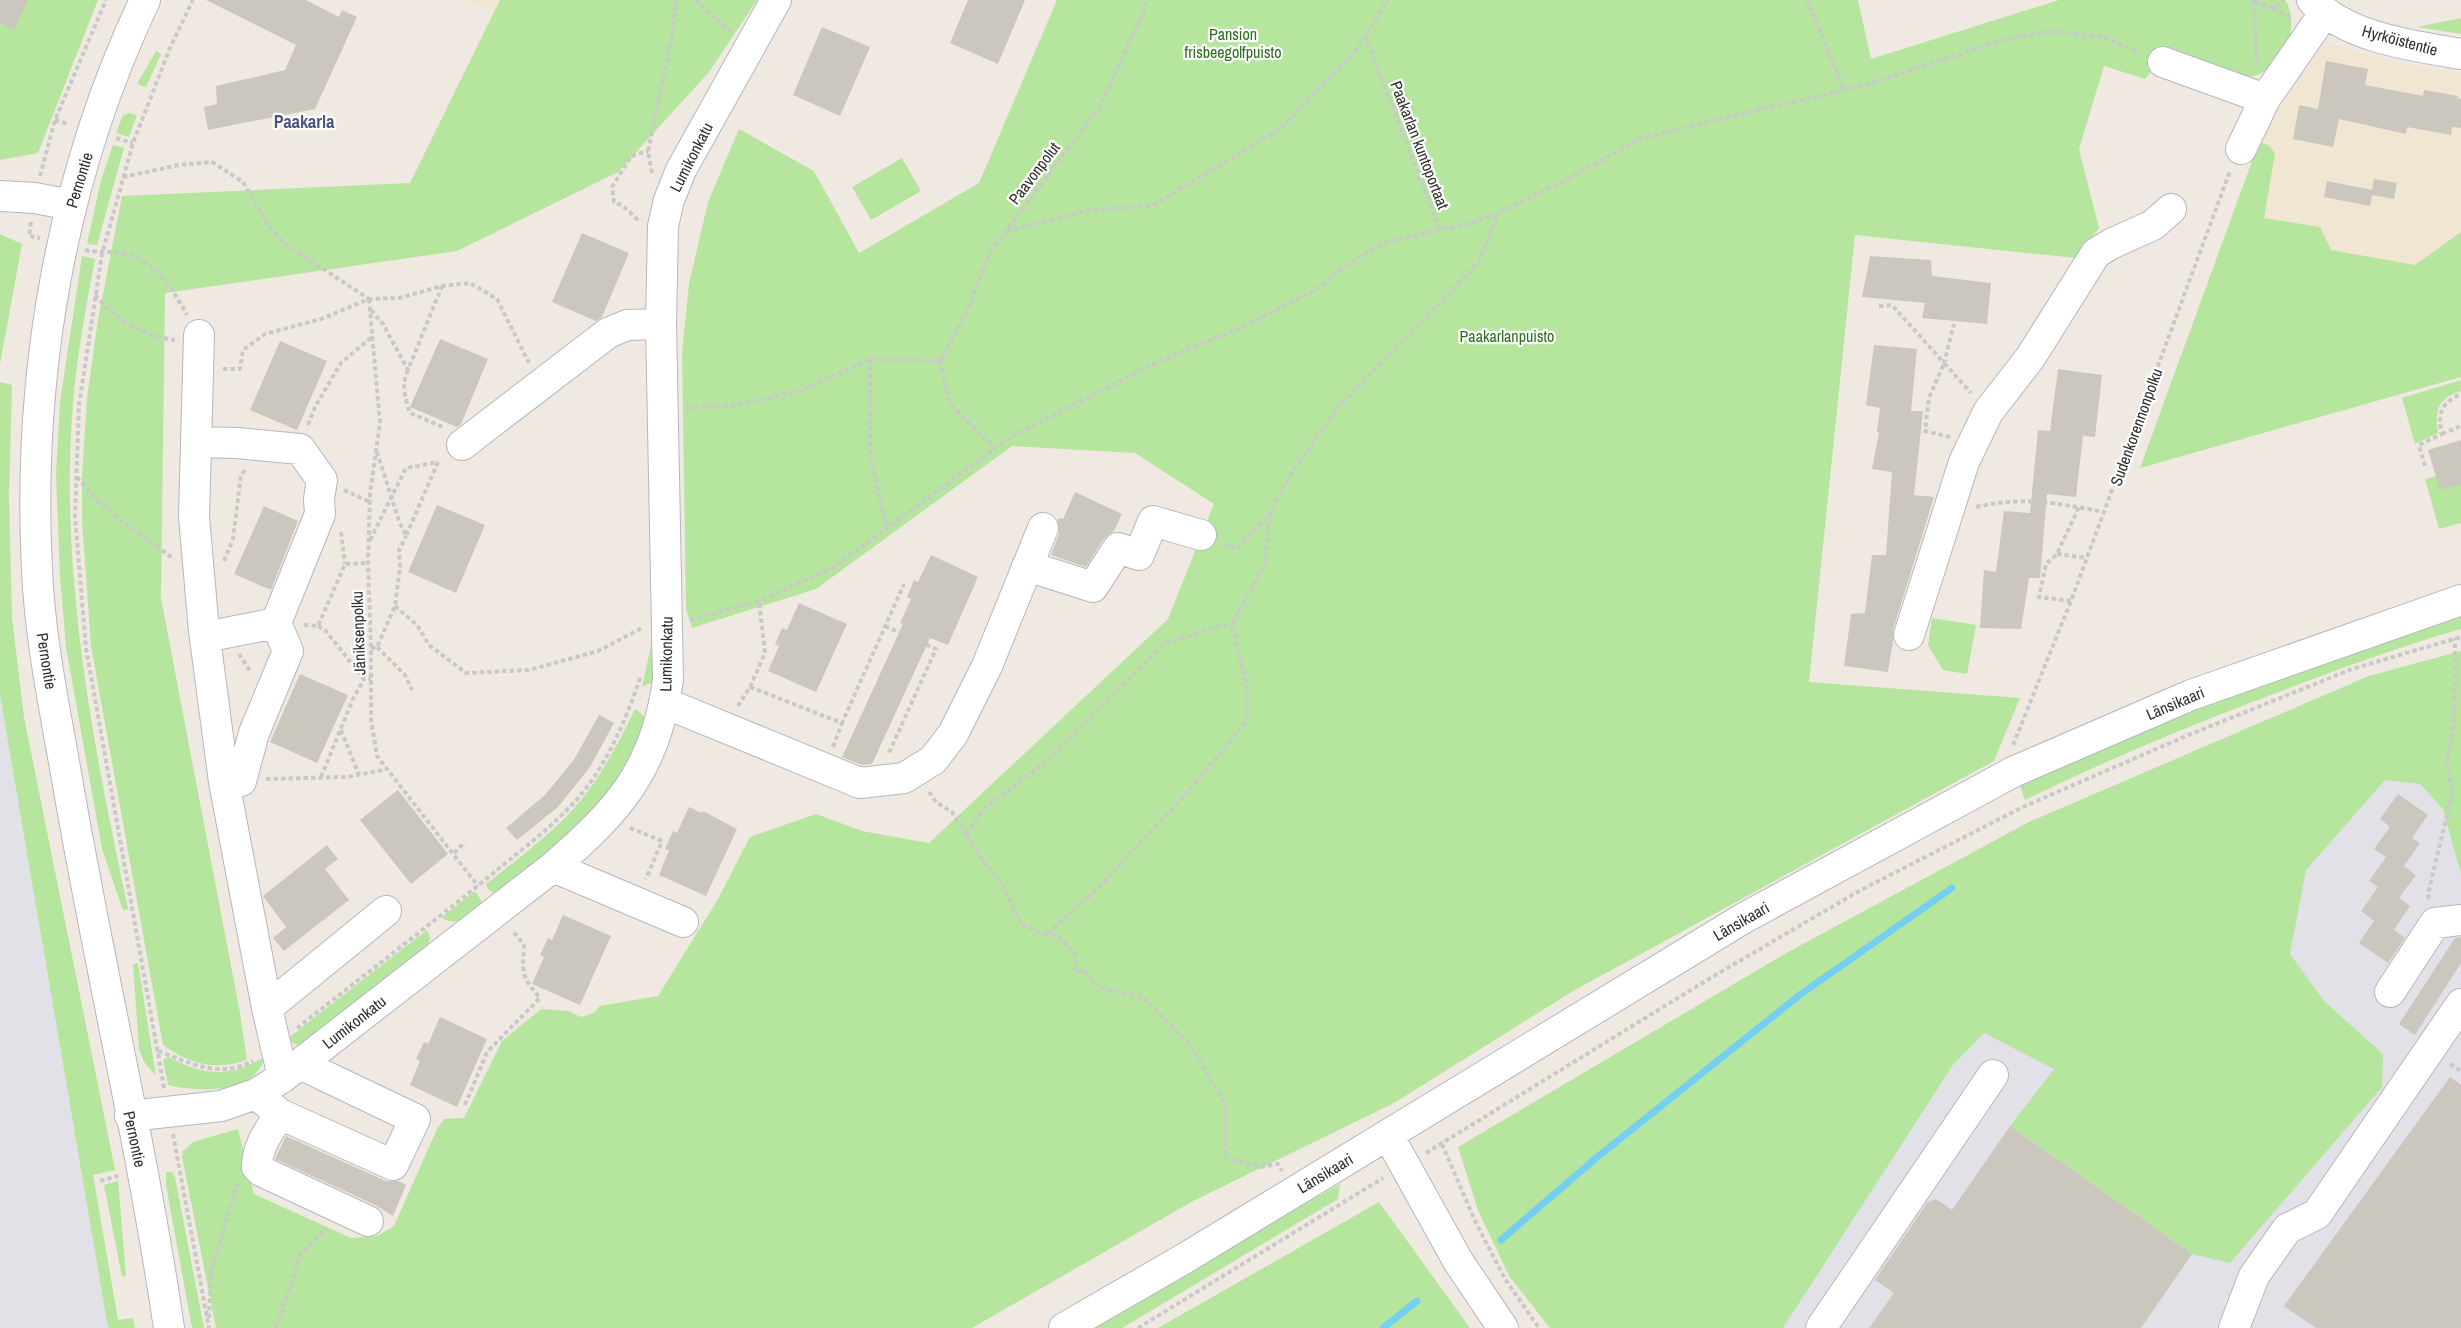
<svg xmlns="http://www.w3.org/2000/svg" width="2461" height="1328" font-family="'Archivo Narrow',sans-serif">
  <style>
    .industrial { fill: #e3e1e8 }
    .education { fill: #f0e6d1 }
    .green { fill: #b6e59e }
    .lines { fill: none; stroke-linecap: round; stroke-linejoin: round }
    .stream { stroke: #75cff0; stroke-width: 7 }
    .building { fill: #cbc7bf }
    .minor-casing { stroke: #b4b7c1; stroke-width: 32 }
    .path { stroke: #c9c9c9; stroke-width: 4; stroke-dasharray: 4.5 3; stroke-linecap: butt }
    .minor { stroke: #fff; stroke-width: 30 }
    .labels { text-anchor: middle; stroke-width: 4.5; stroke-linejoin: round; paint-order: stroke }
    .park-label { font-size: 16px; fill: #2c6e1b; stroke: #fff }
    .street-label { font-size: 16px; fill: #2e2e2e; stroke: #fff }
    .neighbourhood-label { font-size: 18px; font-weight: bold; fill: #4d5680; stroke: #fff }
  </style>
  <rect width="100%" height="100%" fill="#efe9e1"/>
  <path class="industrial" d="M2461 651V1328H1783L1953 1065 2029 822 2369 676Z
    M0 695 82 1177 108 1328H0Z"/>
  <path class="education" d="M465 0H500L493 13Z
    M2325 42 2395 62 2461 73V232L2415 265 2331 250 2320 227 2264 218 2275 153 2259 142 2264 129Z"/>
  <path class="green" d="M0 0H98L38 153 0 160Z
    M500 0H757L709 72 618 172 457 251 165 293 161 598 240 1013 247 1060C216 1071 189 1064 163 1045L91 646 82 521V475L87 398 98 320 122 196 410 183Z
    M1057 0H1858L1871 59 2059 0H2285C2293 11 2292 27 2289 40 2282 62 2262 80 2238 77 2222 75 2185 57 2169 50L2145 79 2104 66 2079 149 2099 228 2076 258 1855 235 1809 682 2020 698 1994 761 1573 991 1394 1103 1193 1201 972 1328H216L182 1157 183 1151 193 1142 238 1129 254 1194 351 1238 377 1236 394 1226 437 1129 444 1119 464 1118 502 1041 541 1009 568 1011 581 1017 593 1013 600 1006 658 996 718 899 750 837 816 814 862 831 929 843 1168 619 1214 504 1135 453 1012 446 816 589 692 628 686 609 682 353 689 284 708 202 739 129 814 171 859 253 979 183Z
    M2461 18V34L2417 27Z
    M156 51 161 54 146 87 137 84Z
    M129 113 137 115 129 137 116 133 123 115Z
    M2259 142 2268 145 2275 153 2264 218 2320 227 2331 250 2415 265 2461 232V377L2140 468Z
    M113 145 124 148 97 245 87 244 101 180Z
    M902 158 921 191 871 220 852 187Z
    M0 234 22 244 0 364Z
    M82 256 95 259C86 307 77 355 73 403 59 573 93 744 128 909L123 910 102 849 66 647 60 576 56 474 60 402Z
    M2461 380V391C2437 399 2435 409 2438 433L2415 444 2402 398Z
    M0 382 12 385 9 495 12 617 24 717 115 1170 93 1175 118 1320 133 1318 135 1328H108L0 695Z
    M2436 476 2461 484V523L2439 529 2425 479Z
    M2461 611V629C2391 649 2323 675 2255 701 2177 731 2100 763 2025 800L2019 783 2146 727Z
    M1932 618 1976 625 1967 674 1943 670 1928 645Z
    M653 637 658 666 653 682 642 687Z
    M2461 651V874L2443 809 2420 784 2385 780 2306 870 2290 954 2324 1001 2383 1054 2382 1087 2230 1263 2192 1254 2010 1126 2054 1069 1984 1033 1953 1065 1783 1328H1550L1509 1276 1478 1210 1458 1147 1788 952 2029 822 2369 676Z
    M635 709 644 716 645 728 615 789 564 840 495 894 488 889 486 884C508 867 530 850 551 831 589 799 614 753 635 709Z
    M475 891 483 903C470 914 460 927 443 919L442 917Z
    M427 930 430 937 428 946 306 1044 298 1045 288 1041 287 1039Z
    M138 963 156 1076 144 1062 139 1049 133 964Z
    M168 1057C204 1075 228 1079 264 1057 257 1095 197 1092 168 1085L163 1060Z
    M166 1172H172L175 1177 204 1328H192L166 1185Z
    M118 1181 126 1276 122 1277 104 1185Z
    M1340 1184 1338 1199 1122 1328H1087Z
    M1379 1202 1470 1328H1158Z"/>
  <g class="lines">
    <path class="stream" d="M1501 1240 1595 1159 1801 994 1952 888
      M1383 1328 1417 1301"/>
  </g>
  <path class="building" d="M0 0H28L14 30 0 23Z
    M206 0H306L339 17 342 10 357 17 315 109 208 130 204 107 217 104 216 86 285 70 296 45Z
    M968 0H1025L998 64 950 43Z
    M822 27 870 47 840 116 793 95Z
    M2326 61 2368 69 2365 85 2423 96 2424 90 2458 96 2457 98 2461 99V128L2452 127 2451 135 2407 127 2406 134 2339 119 2333 147 2293 139 2299 105 2318 109Z
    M2374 179 2397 183 2394 199 2372 195 2370 206 2324 197 2327 181 2372 190Z
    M582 233 629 253 602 317 596 321 552 302Z
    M1870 256 1931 260 1932 276 1991 283 1987 324 1922 318 1925 303 1862 297Z
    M440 339 488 359 461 424 457 427 410 407Z
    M280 341 327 361 297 430 250 410Z
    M1874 345 1917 349 1911 411H1923L1914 495 1934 497 1893 630V641L1888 672 1844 666 1851 614 1865 613 1872 555H1886L1892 472 1872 469 1879 433 1877 432 1880 408 1866 405Z
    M2058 369 2102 375 2095 437 2083 436 2076 497 2047 494 2040 578H2029L2021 629 1980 628 1984 570 1996 572 2004 511 2030 513 2038 430 2050 431Z
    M2461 440V484L2440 490 2428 450Z
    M1075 492 1122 514 1114 531 1104 538 1086 567 1051 555 1059 534 1058 520 1059 518 1063 519Z
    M437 505 485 525 456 593 408 572Z
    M264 506 298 521 271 590 234 574Z
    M931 555 978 577 948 645 930 638 872 764 862 765 842 757 903 624 900 623 911 599 907 597 914 580 918 582Z
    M799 603 847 624 816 692 768 671 779 646 775 644 782 628 787 630Z
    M300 674 348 695 317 763 270 742Z
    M599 715 614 723 590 767 558 807 517 840 506 828 545 795 575 758Z
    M398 790 448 854 411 884 360 820Z
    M2398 794 2428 815 2412 838 2420 843 2404 866 2416 875 2399 898 2410 906 2394 930 2405 938 2388 963 2359 943 2374 921 2361 911 2378 887 2369 881 2386 857 2374 849 2390 827 2380 819Z
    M689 807 702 813 703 811 737 829 706 896 659 875 669 850 665 849 673 831 677 833Z
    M327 845 338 859 325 869 349 900 284 951 273 938 286 927 263 896Z
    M563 915 611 936 580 1005 532 984 544 957 540 955 548 938 552 940Z
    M2461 937V963L2415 1035 2399 1024 2455 938Z
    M440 1017 487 1039 457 1107 410 1085 420 1061 416 1059 424 1042 428 1044Z
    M2450 1077 2461 1085V1328H2316L2284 1306Z
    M2010 1126 2192 1254 2141 1328H1869L1894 1293 1875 1280 1927 1203 1936 1199 1952 1210Z
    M286 1136 386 1181H398L406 1185 393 1216 375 1205 275 1159Z"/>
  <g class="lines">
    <defs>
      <path id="minor" d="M145 0C61 177 27 375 37 570 40 640 55 710 67 779 98 962 142 1144 169 1328
        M2312 0C2346 38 2414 46 2461 54
        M2163 62 2265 99 2325 12
        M2241 149 2265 99
        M0 196 35 198 71 205
        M199 335 194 517 204 631 224 782 267 1008 283 1077
        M197 442 237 443 300 449 322 480 319 499 320 514 276 623 288 651 254 733 241 781
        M462 445 608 333 627 325 661 324
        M1027 566 1093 587 1118 548 1139 555 1153 521 1201 535
        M1909 635 1964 462 1988 412 2030 358 2096 253 2111 244 2153 225 2171 209
        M205 637 276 623
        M665 703 860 783 904 778 933 760 953 734 987 666 1043 528
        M553 867 683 922
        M2390 992 2435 923 2461 920
        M267 1008 386 911
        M256 1094 280 1114 393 1165 415 1119 300 1064
        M280 1114C269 1131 257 1146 257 1167L261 1171 368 1221
        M130 1116 221 1106 256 1094 283 1077 553 867C619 810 656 769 668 680L661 324 663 226 669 200 681 170 776 0
        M1388 1135 1458 1261 1503 1328
        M1064 1328 1187 1257 1744 918 2013 772 2191 695 2461 600
        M1821 1328 1993 1075
        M2234 1328 2254 1276 2287 1229 2317 1214 2461 1004"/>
    </defs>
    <use href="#minor" class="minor-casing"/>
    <path class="path" d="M695 0 732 32
      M1807 0 1844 90
      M2254 0 2257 65
      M2255 2 2273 8 2283 0
      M2273 8 2291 18
      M1365 36 1440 230
      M55 120 69 124
      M116 138 133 143
      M652 173 648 151 672 36 676 0
      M40 176 55 120 106 0
      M123 177 179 165 212 162 243 182 268 225 284 243 369 299
      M638 220 623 206 614 202 612 187 631 156 648 151
      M31 222 29 236 40 238
      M1006 231 1089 210 1152 206 1280 129 1354 53 1388 0
      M85 250C98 253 109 251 122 253 154 259 173 289 187 315
      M95 295C115 319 144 336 175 340
      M369 299 380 423 370 493 368 563 371 648V720L377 756 478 886
      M1879 306 1892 305 1944 363 1954 324
      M371 310 383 324 408 370 442 286
      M870 359V454L887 529
      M940 361 967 311 989 254 1101 105 1144 11 1145 0
      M940 361 950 404 995 448
      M223 369H240L243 350 265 334 321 319 369 299 399 298 442 286 470 283 497 299 529 363
      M408 370C401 384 405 399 410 413L445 428
      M686 408 739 405 805 389 870 359 940 361
      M308 425 315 407 341 363 373 336
      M2442 434 2457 428 2461 424
      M1950 437 1925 431 1929 398 1944 363 1971 393
      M377 452 399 521 406 536 438 462
      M2425 466 2419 445 2442 434C2437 414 2441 403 2461 394
      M77 477 92 495 115 516 174 559
      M344 490 370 502
      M1976 507C2024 496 2056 503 2104 512
      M341 532 345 564
      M370 540 406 468 438 462
      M1224 544 1237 549 1270 513 1292 472 1340 405 1479 262 1498 214
      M2057 554 2087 558
      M224 561 233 539 241 475 247 468
      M2071 601 2039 597 2046 564 2057 554 2079 507
      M395 606 417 625 429 645 466 673 529 670 598 651 642 628
      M690 620 759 601 834 567 1009 438 1157 362 1245 326 1315 290 1344 267 1369 251 1388 242 1470 223 1498 213 1564 181 1641 138 1865 85 2003 40 2050 31 2103 37 2140 53
      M304 625 318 626 345 564 368 563
      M318 626 325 630 364 679H371
      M885 626 936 649 888 755
      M377 647 405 675 412 690
      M371 648 377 647 395 606 400 567 399 550 406 536
      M239 654 251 673
      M750 687 765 653 759 601
      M738 706 750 687 842 723 904 584
      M341 730 359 775
      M2013 745 2071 601 2230 171
      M833 747 842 723
      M321 777 353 699 364 679
      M266 779 347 777 388 769
      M929 792 936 802 952 812 985 864 1002 883 1021 924 1038 932 1059 937 1075 954V972L1084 971 1099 987 1144 998 1189 1044 1225 1103V1158L1261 1167 1278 1164 1282 1171
      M630 828 662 841 646 879
      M966 834 984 809 1047 761 1164 644 1213 628 1232 624
      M454 853 465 842
      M2429 899 2428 894 2452 794 2447 763 2454 725 2455 638
      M1048 933 1097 889 1185 795 1247 721V686L1232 624 1265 564 1270 513
      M297 1028C362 977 427 927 491 875 528 844 570 815 596 774 616 743 630 709 641 675
      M158 1051C191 1063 218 1079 253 1061
      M2450 1064 2461 1071
      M164 1088 86 648 75 516 79 405 102 254 133 143 170 48 193 0
      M465 1105 487 1052 540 998C520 975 523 974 524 945L512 930
      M173 1134 209 1328
      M1442 1144 1476 1223 1505 1279 1539 1328
      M1426 1153 1707 980 1859 891 2023 807 2186 736 2352 669 2461 637
      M100 1181 118 1176
      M209 1318 211 1271 238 1183
      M276 1328 301 1254 326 1228
      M1138 1328 1383 1178"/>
    <use href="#minor" class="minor"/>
  </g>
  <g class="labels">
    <g class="park-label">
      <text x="1233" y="40">Pansion<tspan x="1233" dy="18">frisbeegolfpuisto</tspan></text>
      <text x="1507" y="342">Paakarlanpuisto</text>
    </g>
    <g class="street-label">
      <text transform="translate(2400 40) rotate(15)" y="6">Hyrköistentie</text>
      <text transform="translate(1420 145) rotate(69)" y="6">Paakarlan kuntoportaat</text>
      <text transform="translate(691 157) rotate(-63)" y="6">Lumikonkatu</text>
      <text transform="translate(1034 173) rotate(-53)" y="6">Paavonpolut</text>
      <text transform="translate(79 180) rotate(-73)" y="6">Pernontie</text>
      <text transform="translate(2136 427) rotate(-70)" y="6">Sudenkorennonpolku</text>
      <text transform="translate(358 633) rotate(-92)" y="6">Jäniksenpolku</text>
      <text transform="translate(666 654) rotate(-89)" y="6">Lumikonkatu</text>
      <text transform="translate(47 661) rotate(81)" y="6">Pernontie</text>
      <text transform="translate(2175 703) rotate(-23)" y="6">Länsikaari</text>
      <text transform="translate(1741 921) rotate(-30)" y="6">Länsikaari</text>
      <text transform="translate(354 1022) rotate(-38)" y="6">Lumikonkatu</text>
      <text transform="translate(135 1139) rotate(78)" y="6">Pernontie</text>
      <text transform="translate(1325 1173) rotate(-31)" y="6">Länsikaari</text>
    </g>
    <g class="neighbourhood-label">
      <text x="304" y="128">Paakarla</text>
    </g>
  </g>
</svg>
